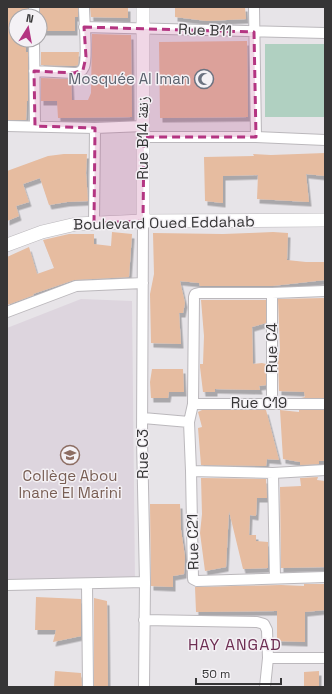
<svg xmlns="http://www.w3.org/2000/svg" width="332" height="694" font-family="'Space Grotesk','Noto Naskh Arabic',sans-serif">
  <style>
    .built { fill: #ddd5de }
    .green { fill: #b0d0c1 }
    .building { fill: #e6bca0; filter: url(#shadow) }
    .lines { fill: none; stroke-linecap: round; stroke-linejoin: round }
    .minor-casing { stroke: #bbb8bc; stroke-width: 12 }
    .tertiary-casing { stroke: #bbb8bc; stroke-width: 14 }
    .minor { stroke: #fff; stroke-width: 10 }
    .tertiary { stroke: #fff; stroke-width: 13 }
    .marked { fill: #b43582; fill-opacity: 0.2; stroke: #b43582; stroke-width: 3; stroke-dasharray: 8 5; stroke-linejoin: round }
    .labels { text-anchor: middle; stroke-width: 3; stroke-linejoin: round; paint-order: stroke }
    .street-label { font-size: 15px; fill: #363536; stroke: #f4f1f5 }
    .worship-label { font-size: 15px; fill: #5b616d; stroke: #f4f1f5; text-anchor: end }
    .education-label { font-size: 15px; fill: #785e54; stroke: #f4f1f5 }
    .neighbourhood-label { font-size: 16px; letter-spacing: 1px; fill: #6e2f53; stroke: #f4f1f5 }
  </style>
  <defs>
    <filter id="shadow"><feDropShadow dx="2.5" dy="4.5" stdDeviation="0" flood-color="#0004"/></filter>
  </defs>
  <rect width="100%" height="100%" fill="#e7e4e8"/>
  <path class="built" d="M81 299 132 301 135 582 7 583V328Z"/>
  <path class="green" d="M265 44H325V117H265Z"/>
  <path class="building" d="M7 7H28V16H16V40H26V52H28V101H27L26 120H7Z
    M40 7H78V17H75V31H40Z
    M90 7H128V18L91 17Z
    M175 7H245L246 19 207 21 175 17Z
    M92 34 131 35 132 117 58 118 57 101H41V78L71 79 72 100H88L91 93Z
    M247 41 248 117 160 118 159 42Z
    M41 52H79L78 65 74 66 41 65Z
    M325 153V176L306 174 309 202 257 199 258 175 223 176V203L205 201 204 157 254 156 253 154 271 155Z
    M64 154H87L86 173 88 201 67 202 49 205 40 178 23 184 29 202 16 206 19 216 7 221V171L48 156Z
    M112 232 132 234 129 277 74 280 33 294 34 295 7 305V257L29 247 37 274 54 268 43 240 69 234H94V244L111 246Z
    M273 232 288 233 287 260 306 262H325V280L272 286H200L199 283 180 281 185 303 183 313H179L181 344 151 343 150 294 154 274 153 233 223 234Z
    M325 298V398H301L305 397 304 392 279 391 278 361 280 350 278 299Z
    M201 300H266V323L252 327 253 364 262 363 266 364V385L259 386 260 390 215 389V392H203L200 367V364H203L204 336Z
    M152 369H183L184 392H169L168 398H151L150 382Z
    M202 410H266L279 460 267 459 266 466 201 465 198 428 202 427 198 412Z
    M280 410 299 412V410H325V461H319V464L300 465V462L283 459Z
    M318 477 317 480 325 481V567L281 568 280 487 301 486 300 478Z
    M201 478 266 479 267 498H257L256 516 250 515 249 535H256V541L268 542V568L243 569 229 511 226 567 205 571 200 533 202 514Z
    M150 504H180L181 530 185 557 184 574 173 576V587L151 586Z
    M304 584H325V610L305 612V642L277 641V611L196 612 195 587 281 585 304 586Z
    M36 597 81 599V636L53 642 56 630H35Z
    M94 598 107 601 108 687H94Z
    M55 671 81 673 82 687H54Z
    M319 671V687H304V672Z"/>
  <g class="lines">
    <defs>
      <path id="minor" d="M34 7V16
        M254 7 256 137
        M84 27 325 33
        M34 40 35 126
        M34 71 74 73C78 73 82 72 84 67 88 58 84 20 84 7
        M7 126 95 128 144 126
        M144 137H256L325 140
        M143 221 142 439 145 582 144 687
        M94 223 95 128
        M325 291 272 293H199L195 294 194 297 193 404 189 422 191 471 193 579 197 581 325 577
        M272 293V403
        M7 312 76 286 143 283
        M193 404H325
        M143 418 189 422
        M191 471 273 473 325 470
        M273 473 275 578
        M87 584 88 687
        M7 585 145 582
        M144 620 257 622 264 624 267 630 268 658 265 687
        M268 658H325"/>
      <path id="tertiary" d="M143 7V221
        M7 245 42 232 76 224 143 221 325 220"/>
    </defs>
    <use href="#minor" class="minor-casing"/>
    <use href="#tertiary" class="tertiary-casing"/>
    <use href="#minor" class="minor"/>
    <use href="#tertiary" class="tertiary"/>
  </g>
  <path class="marked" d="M84 27 254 32 256 137H144L143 221 94 223 95 128 35 126 34 71 74 73 83 70 86 57Z"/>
  <defs>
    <symbol id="mosque-ring" viewBox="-11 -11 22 22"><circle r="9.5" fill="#f4f1f5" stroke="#6b7280" stroke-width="1.5"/><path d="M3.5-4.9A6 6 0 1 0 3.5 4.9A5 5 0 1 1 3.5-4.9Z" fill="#6b7280"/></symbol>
    <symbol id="school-ring" viewBox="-11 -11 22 22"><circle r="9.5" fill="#f4f1f5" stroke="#8d6e63" stroke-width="1.5"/><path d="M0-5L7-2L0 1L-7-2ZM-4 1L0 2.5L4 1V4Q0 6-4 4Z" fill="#8d6e63"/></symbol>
  </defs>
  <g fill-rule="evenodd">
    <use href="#mosque-ring" x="193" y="68" width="22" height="22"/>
    <use href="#school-ring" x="59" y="444" width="22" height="22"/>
  </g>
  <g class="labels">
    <g class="street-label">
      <text transform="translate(205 30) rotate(2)" y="5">Rue B11</text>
      <text transform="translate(143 138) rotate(-90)" y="5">Rue B14 زنقة</text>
      <text transform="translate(164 223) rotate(-1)" y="5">Boulevard Oued Eddahab</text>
      <text transform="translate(272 348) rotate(-90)" y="5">Rue C4</text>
      <text x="259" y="408">Rue C19</text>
      <text transform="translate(143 454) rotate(-90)" y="5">Rue C3</text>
      <text transform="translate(193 542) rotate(-91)" y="5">Rue C21</text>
    </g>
    <g class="worship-label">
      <text x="190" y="84">Mosquée Al Iman</text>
    </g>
    <g class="education-label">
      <text x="70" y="481">Collège Abou<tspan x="70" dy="17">Inane El Marini</tspan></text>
    </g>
    <g class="neighbourhood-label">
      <text x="235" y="650">HAY ANGAD</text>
    </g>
  </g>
  <rect width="332" height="694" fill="none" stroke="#363536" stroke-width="16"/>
  <g transform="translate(28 28) rotate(11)"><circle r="19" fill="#f4f1f5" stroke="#a8a6a9"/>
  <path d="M0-3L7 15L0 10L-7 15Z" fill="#b43582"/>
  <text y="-6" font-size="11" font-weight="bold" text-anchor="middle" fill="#363536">N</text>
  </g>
  <path d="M196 678v6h85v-6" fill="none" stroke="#363536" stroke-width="2"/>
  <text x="202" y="678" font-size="12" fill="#363536" stroke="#f4f1f5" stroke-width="3" paint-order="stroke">50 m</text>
</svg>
